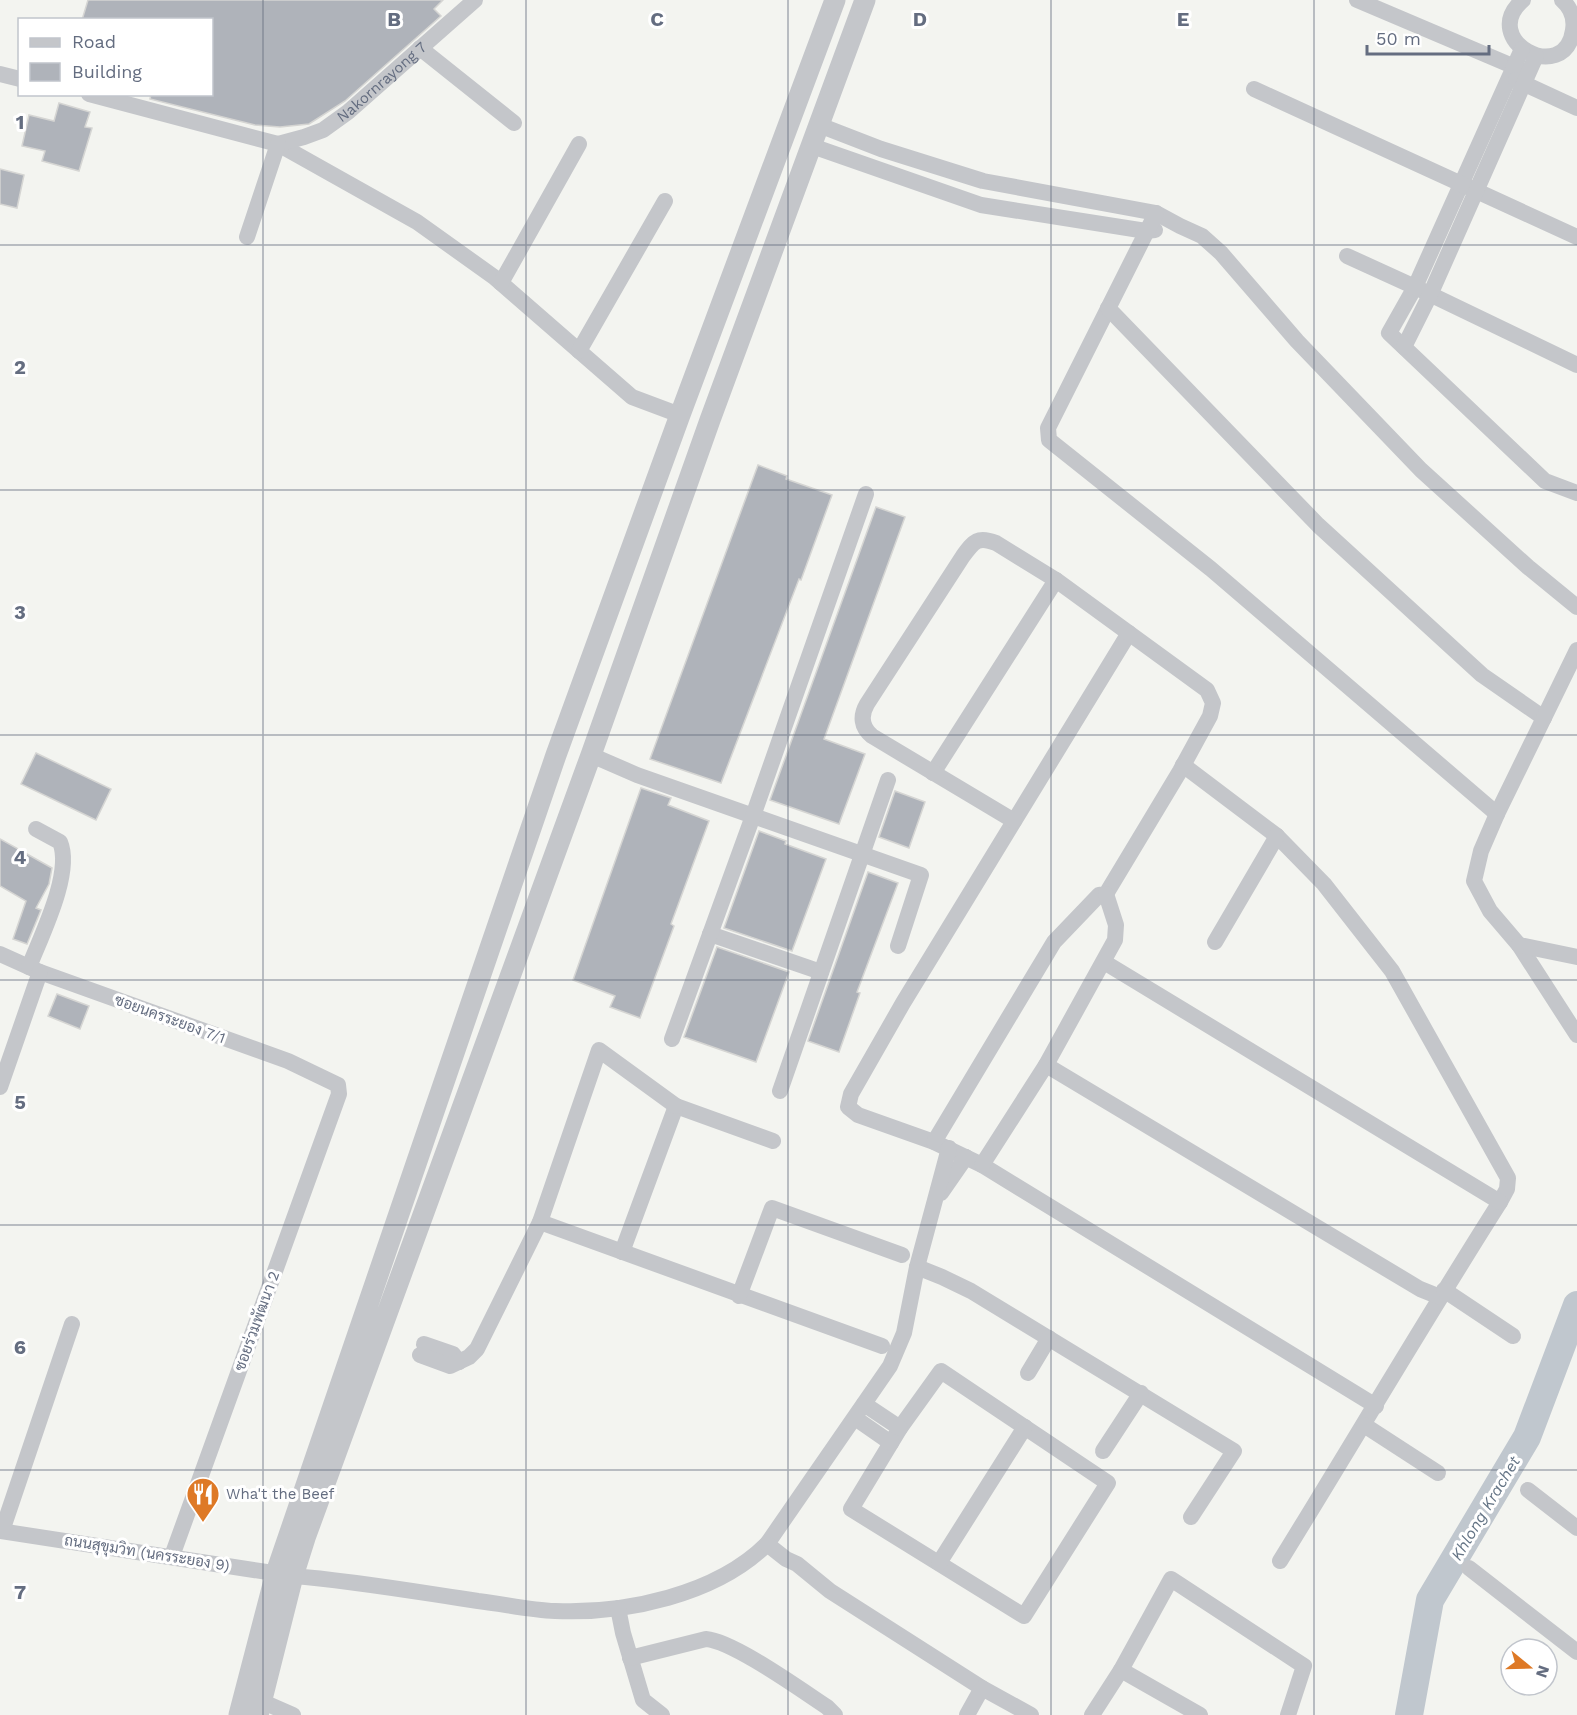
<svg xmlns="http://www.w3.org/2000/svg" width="1577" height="1715" font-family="'Work Sans',Sarabun,sans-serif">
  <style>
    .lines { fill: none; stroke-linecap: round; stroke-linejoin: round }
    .river { stroke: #c0c7ce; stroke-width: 28 }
    .building { fill: #afb3ba; stroke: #d5d5d3; stroke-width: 1.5 }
    .minor { stroke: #c4c6ca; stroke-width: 16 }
    .tertiary { stroke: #c4c6ca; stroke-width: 21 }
    .grid { fill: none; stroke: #646d80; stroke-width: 1.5; stroke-opacity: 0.55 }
    .labels { text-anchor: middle; stroke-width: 6; stroke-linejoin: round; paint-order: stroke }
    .street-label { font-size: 15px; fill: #646d80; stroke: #fff }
    .poi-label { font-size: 15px; fill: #646d80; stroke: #fff; text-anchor: start }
    .water-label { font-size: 16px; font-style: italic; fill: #647485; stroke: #fff }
    .grid-label { font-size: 20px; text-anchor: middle; font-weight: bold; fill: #646d80; stroke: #fff; stroke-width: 6; stroke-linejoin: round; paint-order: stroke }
  </style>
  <rect width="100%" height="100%" fill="#f3f4f0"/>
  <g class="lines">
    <path class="river" d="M1409 1715 1430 1600 1527 1437 1577 1305"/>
  </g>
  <path class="building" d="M88 0H443L434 9 441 16 345 101 309 124 280 127 255 125 150 99 151 94H212V20H82Z
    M59 103 90 112 85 127 92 128 79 171 42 161 45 151 22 146 29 115 54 121Z
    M0 169 24 175 17 208 0 204Z
    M758 465 787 476 786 479 832 495 801 580 799 579 721 783 650 759Z
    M876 507 905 517 824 739 865 754 839 824 770 800Z
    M36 753 111 789 96 820 21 784Z
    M641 788 671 798 668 805 709 821 671 924 674 926 640 1018 610 1007 615 996 573 980Z
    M895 791 925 802 909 848 879 837Z
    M759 831 786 841 785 844 826 859 792 951 724 928Z
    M0 839 52 868 49 884 36 908 41 910 27 944 13 939 26 901 0 886Z
    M868 872 898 883 857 992 860 993 839 1052 808 1041Z
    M717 947 789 972 756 1062 684 1037Z
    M57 994 89 1006 80 1029 48 1016Z"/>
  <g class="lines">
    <g class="minor">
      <path d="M1357 0 1522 70"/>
      <path d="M1523 0C1477 40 1565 87 1573 30 1575 18 1570 7 1562 0"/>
      <path d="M420 48 514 123"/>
      <path d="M1522 49 1415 287 1389 333 1545 481 1577 493"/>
      <path d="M0 74 20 79"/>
      <path d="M1516 80 1577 108"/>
      <path d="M1254 89 1577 237"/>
      <path d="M89 94 278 144 417 222 494 277 632 397 680 415"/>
      <path d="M819 125 881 149 983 181 1156 213 1180 226 1202 236 1221 253 1297 341 1421 470 1528 567 1577 607"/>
      <path id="s1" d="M278 144 304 137 323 130 348 112 475 0"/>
      <path d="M812 146 981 205 1146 231 1155 230"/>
      <path d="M1156 213 1048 428 1049 440 1211 569 1497 814"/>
      <path d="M247 237 278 144"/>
      <path d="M1347 256 1415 287 1577 365"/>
      <path d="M501 283 579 144"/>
      <path d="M1108 308 1318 525 1482 675 1544 718"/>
      <path d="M1404 347 1430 295 1536 56"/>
      <path d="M579 351 665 201"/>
      <path d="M1129 633 903 1003 851 1094 848 1107 858 1115 934 1142 982 1165 1376 1406"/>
      <path d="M1577 650 1497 814 1481 851 1474 881 1490 911 1519 945 1577 1035"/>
      <path d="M591 755 637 775 921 875 898 946"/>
      <path d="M1183 765 1277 836 1324 884 1392 971 1508 1178 1507 1189 1500 1202C1425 1320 1354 1441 1280 1561"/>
      <path d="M933 773 1056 580"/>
      <path d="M710 934 821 972"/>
      <path d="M1215 942 1277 836"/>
      <path d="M1519 945 1577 957"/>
      <path d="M0 954 40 972 288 1061 338 1085 339 1094 172 1556"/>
      <path d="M1104 962 1500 1202"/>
      <path d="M29 967C41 936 73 873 60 842L36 829"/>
      <path d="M672 1039 753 816 866 494"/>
      <path d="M1046 1065 1420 1289 1440 1297"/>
      <path d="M0 1087 40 972"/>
      <path d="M780 1091 888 780"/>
      <path d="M934 1142 1054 942 1099 895 1106 894 1180 771 1210 716 1213 703 1207 690 1056 580 996 543C978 536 974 541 963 556L867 704C860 716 861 727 872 736L1014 821"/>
      <path d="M982 1165 1046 1065 1115 940 1116 925 1106 894"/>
      <path d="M941 1193 966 1157"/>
      <path d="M540 1222 882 1346"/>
      <path d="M622 1252 676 1106 773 1141"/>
      <path d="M917 1267 942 1277 971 1291 1234 1451 1191 1517"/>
      <path d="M1444 1290 1513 1336"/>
      <path d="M739 1296 772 1208 902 1255"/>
      <path d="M424 1344 453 1354 459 1362"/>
      <path d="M420 1355 450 1366 469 1357 477 1349 540 1222 599 1050 676 1106"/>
      <path d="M941 1371 1108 1483 1024 1616 851 1509 900 1428Z"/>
      <path d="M1028 1373 1049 1338"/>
      <path d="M864 1404 900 1428"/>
      <path d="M855 1418 891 1443"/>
      <path d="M1364 1425 1438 1473"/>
      <path d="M1103 1451 1141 1393"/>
      <path d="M1528 1490 1577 1528"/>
      <path d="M0 1531 293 1576C355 1581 417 1592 478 1601 504 1604 530 1610 555 1611 625 1614 716 1595 767 1544L890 1366 904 1333 917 1267 949 1148"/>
      <path d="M2 1531 72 1324"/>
      <path d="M767 1544 786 1559 797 1564 830 1591 982 1688 1031 1715"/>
      <path d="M939 1563 1025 1427"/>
      <path d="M1469 1568 1577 1652"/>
      <path d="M618 1608 623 1633 643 1700 662 1715"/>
      <path d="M630 1658 706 1639C733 1641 801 1690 827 1707L835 1715"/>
      <path d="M1121 1670 1200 1715"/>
      <path d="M261 1701 293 1715"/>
      <path d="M967 1715 982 1688"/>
      <path d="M1092 1715 1121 1670 1171 1579 1304 1666 1288 1715"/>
    </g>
    <path class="tertiary" d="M239 1715 276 1573 556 755 680 415 835 0
      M258 1715 293 1576 305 1538 591 755 710 420 865 0"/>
  </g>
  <path class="grid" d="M263 0V1715M526 0V1715M788 0V1715M1051 0V1715M1314 0V1715M0 245H1577M0 490H1577M0 735H1577M0 980H1577M0 1225H1577M0 1470H1577"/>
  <defs>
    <symbol id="restaurant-pin" viewBox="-11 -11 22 30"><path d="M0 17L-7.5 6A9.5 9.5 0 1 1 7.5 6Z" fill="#de7926" stroke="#fff"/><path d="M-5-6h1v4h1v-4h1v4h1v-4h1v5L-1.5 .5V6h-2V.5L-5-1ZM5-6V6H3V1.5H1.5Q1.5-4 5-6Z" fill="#fff"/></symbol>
  </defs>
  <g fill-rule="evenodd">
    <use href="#restaurant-pin" x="184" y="1475" width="38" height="52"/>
  </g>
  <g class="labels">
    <g class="street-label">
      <text dy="5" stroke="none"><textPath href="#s1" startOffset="123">Nakornrayong 7</textPath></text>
      <text transform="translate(170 1019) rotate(20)" y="5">ซอยนครระยอง 7/1</text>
      <text transform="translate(257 1321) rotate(-70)" y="5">ซอยร่วมพัฒนา 2</text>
      <text transform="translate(147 1553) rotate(9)" y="5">ถนนสุขุมวิท (นครระยอง 9)</text>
    </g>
    <g class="poi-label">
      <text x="226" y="1499">Wha't the Beef</text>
    </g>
    <g class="water-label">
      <text transform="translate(1485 1508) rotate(-59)" y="6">Khlong Krachet</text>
    </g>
  </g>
  <g class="grid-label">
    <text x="394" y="26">B</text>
    <text x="657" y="26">C</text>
    <text x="920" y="26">D</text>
    <text x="1183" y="26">E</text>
    <text x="20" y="129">1</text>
    <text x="20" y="374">2</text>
    <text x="20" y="619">3</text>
    <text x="20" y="864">4</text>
    <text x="20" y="1109">5</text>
    <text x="20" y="1354">6</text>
    <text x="20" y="1599">7</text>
  </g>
  <rect x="18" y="18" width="195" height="78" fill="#ffffff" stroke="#c1c5cc" stroke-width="1.5"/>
  <rect x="30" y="38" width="30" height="9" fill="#c4c6ca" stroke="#c1c5cc" stroke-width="1.5"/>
  <text x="72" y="48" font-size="18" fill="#646d80">Road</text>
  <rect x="30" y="63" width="30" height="18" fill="#afb3ba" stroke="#c1c5cc" stroke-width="1.5"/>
  <text x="72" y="78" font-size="18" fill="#646d80">Building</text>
  <g transform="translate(1529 1667) rotate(109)"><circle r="28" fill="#ffffff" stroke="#c1c5cc" stroke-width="1.5"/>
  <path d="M0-4.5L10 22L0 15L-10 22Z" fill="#de7926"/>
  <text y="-9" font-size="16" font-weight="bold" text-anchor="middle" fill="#646d80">N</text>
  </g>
  <path d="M1367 45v9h122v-9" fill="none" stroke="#646d80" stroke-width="3"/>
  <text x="1376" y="45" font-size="18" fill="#646d80" stroke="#ffffff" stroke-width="4.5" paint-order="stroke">50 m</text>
</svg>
